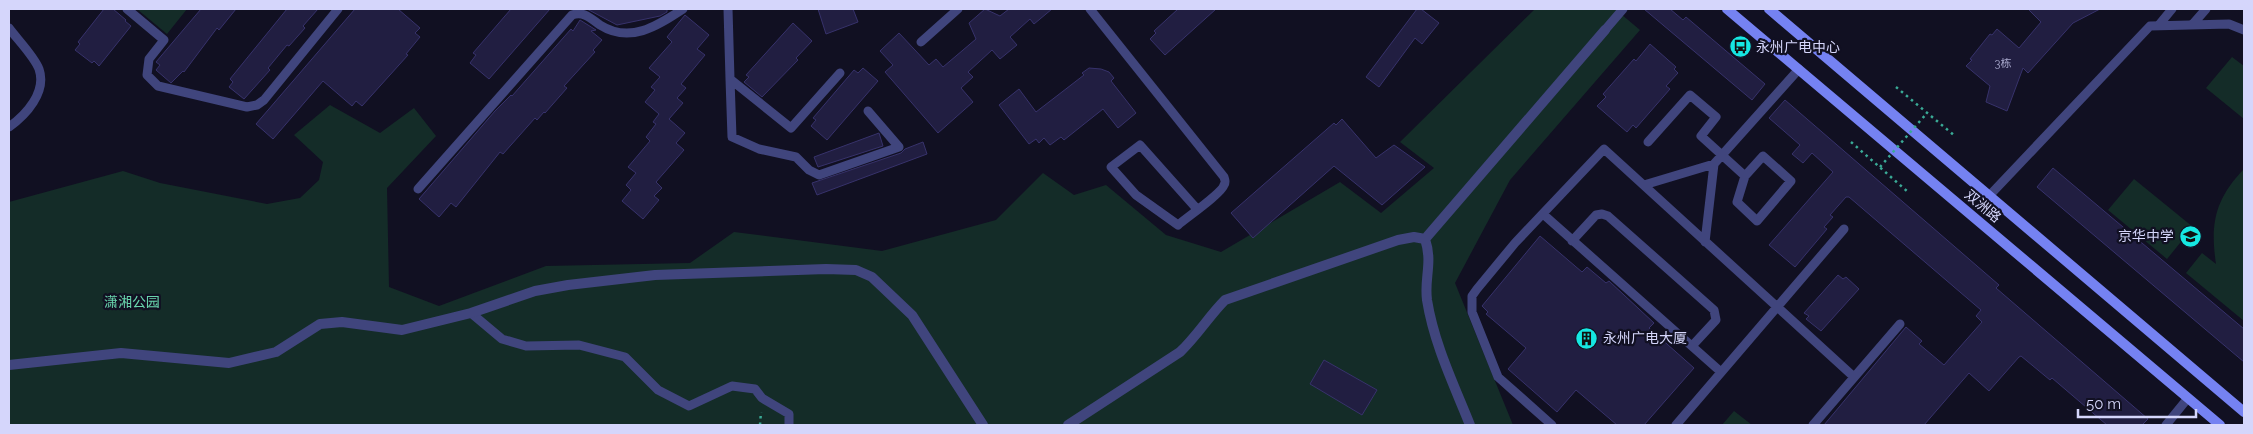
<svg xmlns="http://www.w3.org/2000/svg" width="2253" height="434" font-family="Raleway,'Noto Sans SC',sans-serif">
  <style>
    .green { fill: #142c28 }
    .building { fill: #211e41; stroke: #37326b }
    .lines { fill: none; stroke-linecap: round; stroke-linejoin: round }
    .path { stroke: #3aaa96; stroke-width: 2.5; stroke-dasharray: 2.5 4; stroke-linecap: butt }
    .service { stroke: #40457d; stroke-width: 9 }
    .pedestrian { stroke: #40457d; stroke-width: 10 }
    .secondary { stroke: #7582f2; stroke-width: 10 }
    .path-bridge { stroke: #3aaa96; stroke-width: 2.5; stroke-dasharray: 2.5 4; stroke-linecap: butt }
    .labels { text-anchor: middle; stroke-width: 4.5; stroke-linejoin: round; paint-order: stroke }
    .number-label { font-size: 11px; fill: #a8a8cc }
    .poi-label { font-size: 14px; fill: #d5d6fb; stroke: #111022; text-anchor: start }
    .street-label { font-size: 14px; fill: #d5d6fb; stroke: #111022 }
    .park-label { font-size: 14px; fill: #68d4ac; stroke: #111022 }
  </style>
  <rect width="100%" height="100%" fill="#111022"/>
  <path class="green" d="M137 9H187L167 34Z
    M1535 9H1615L1640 30 1510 180 1455 283 1513 425H9V202L123 171 160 183 267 204 300 198 319 180 323 162 294 135 330 105 380 133 414 108 436 136 387 188 389 287 439 306 546 266 690 263 734 232 882 251 996 220 1043 173 1074 195 1106 185 1166 235 1221 252 1340 182 1381 213 1434 168 1400 142Z
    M2232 57 2244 66V119L2206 88Z
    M2244 169V321L2186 273 2202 253 2216 264C2210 224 2215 199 2244 169Z
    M2134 179 2193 227 2167 259 2108 210Z
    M1734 411 1752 425H1722Z"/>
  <path class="building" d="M104 9H113L126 20 125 21 131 26 99 66 94 61 92 63 75 50 80 44 78 42Z
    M201 9H236L219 30 217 28 184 72 183 71 171 83 156 70 160 65 156 62Z
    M287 9H318L303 26 305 28 289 46 287 45 268 68 270 70 244 99 229 87 233 82 230 79Z
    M355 9H398L420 28 415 33 420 37 406 54 408 55 362 106 356 101 352 106 323 81 273 139 256 124Z
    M511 9H550L489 79 470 63 476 55 473 53Z
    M587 9H667V12L660 16 617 25Z
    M818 9H853L858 22 826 34Z
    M985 9 1000 16 1009 9H1052L1034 24 1030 19 1010 37 1017 45 1000 59 992 50 968 72 973 77 961 88 973 102 938 133 885 72 893 65 880 51 899 33 929 65 936 59 943 67 976 39 969 23Z
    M1178 9H1216L1165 55 1150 39 1156 33 1154 31Z
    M1417 9H1421L1439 23 1422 44 1415 38 1379 87 1366 77Z
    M1644 9H1670L1683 20 1686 17 1765 84 1752 100Z
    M2028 9H2100L2073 23 2028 73 2023 68 2007 111 1986 102 1990 86 1966 66 1972 60 1970 59 1990 34 1992 35 1997 29 2019 48 2041 22Z
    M685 15 709 35 697 49 705 55 681 84 686 88 677 98 683 103 669 119 685 133 676 143 684 150 656 182 662 188 654 196 659 200 643 219 622 201 631 190 626 185 636 173 628 167 650 141 646 137 656 124 653 122 659 114 645 102 655 90 651 87 660 77 649 68 672 42 667 37Z
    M580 20 596 30 591 31 602 40 593 50 595 52 564 86 567 88 545 113 544 112 537 120 535 118 503 154 500 152 456 207 451 203 439 217 419 199 495 111 511 95 512 96 571 29 573 31Z
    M793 23 812 41 796 58 798 60 762 97 744 82 749 77 746 75Z
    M1650 44 1676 67 1674 69 1678 73 1666 86 1670 89 1636 128 1633 125 1627 132 1597 106 1606 97 1603 94 1634 59 1636 61Z
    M863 68 878 81 827 140 811 126 816 120 813 118 854 70 858 73Z
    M1089 68 1101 69 1109 72 1114 78 1111 81 1136 113 1118 128 1103 109 1064 140 1061 137 1050 145 1044 138 1039 143 1036 139 1029 144 999 105 1019 89 1036 112 1084 75 1082 73Z
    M1785 100 1999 285 1996 288 2148 419 2142 425H2107L2052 378 2050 380 2021 356 2019 357 1989 391 1969 373 1924 425H1824L1906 327 1922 341 1919 344 1944 365 1982 322 1976 316 1981 310 1849 197H1846L1830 215 1833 217 1824 227 1827 229 1795 267 1769 245 1833 172 1812 153 1803 163 1792 154 1800 145 1769 118Z
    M1342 119 1376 158 1394 145 1425 167 1382 205 1334 166 1253 238 1231 213 1334 123 1336 125Z
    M879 133 883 146 818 167 814 157Z
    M923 142 927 154 817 195 812 183 901 153 905 149Z
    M2053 168 2244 329V362L2037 187Z
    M1540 236 1582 272 1587 267 1606 283 1609 281 1654 323 1649 328 1694 368 1644 425H1617L1576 390 1557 412 1508 369 1526 348 1486 314 1488 312 1482 306Z
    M1838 275 1843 279 1846 277 1859 289 1821 331 1806 319 1809 316 1804 313Z
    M1324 360 1377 390 1362 415 1310 384Z"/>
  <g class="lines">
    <path class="path" d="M1896 87 1955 136
      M1851 142 1908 192
      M760 425 761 412"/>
    <path class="service" d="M127 9 164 40 149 59 147 75 158 86 247 107 257 105 264 100 338 9
      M728 9 730 79 791 128 840 73
      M1090 9 1224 177C1225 181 1226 182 1224 185 1222 193 1186 218 1178 225L1136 195 1111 167 1140 145 1197 209
      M2192 25 2206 9
      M2158 26 2172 9
      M9 28C17 39 34 56 39 69 47 92 26 115 9 127
      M1605 30 1623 9
      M921 42 958 9
      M730 79 732 137 759 149 796 157 809 170 819 175 899 147 868 111
      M1648 142 1690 95 1716 117 1701 136 1745 176 1763 156 1791 181 1757 221 1737 202 1745 176
      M1644 185 1714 164
      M418 189 572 15C584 11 590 18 600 25 630 44 657 26 683 9
      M1989 196 2150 26 2229 24 2244 30
      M1543 214 1721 372
      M1572 241 1596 215 1602 214 1608 216 1714 310 1716 320 1692 346
      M1705 242 1714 164 1799 69
      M471 313 502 339 526 346 579 345 625 357 658 390 689 406 732 386 755 389 762 398 789 414V425
      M1552 425 1498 377 1472 312V296L1477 289 1515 243 1604 149 1854 377
      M1676 425 1844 229
      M1813 425 1900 324
      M2166 425 2188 398"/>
    <path class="pedestrian" d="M9 365 121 353 229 363 276 352 320 324 342 322 402 330 471 313 535 291 568 285 655 275 826 269 856 270 872 277 912 315 983 425
      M1068 425 1180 352C1197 336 1209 316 1225 300L1398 240 1414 237 1425 239
      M1470 425C1454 385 1434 344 1427 300 1424 278 1433 263 1425 239L1605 30"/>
    <path class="secondary" d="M1727 9 2220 425
      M1769 9 2244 412"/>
    <path class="path-bridge" d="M1880 167 1927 113"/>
  </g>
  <defs>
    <symbol id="bus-disc" viewBox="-11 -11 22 22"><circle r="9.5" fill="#16e7e2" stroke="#111022"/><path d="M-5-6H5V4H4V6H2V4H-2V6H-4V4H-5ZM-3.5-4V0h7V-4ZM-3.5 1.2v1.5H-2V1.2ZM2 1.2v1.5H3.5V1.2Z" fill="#111"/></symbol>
    <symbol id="school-disc" viewBox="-11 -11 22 22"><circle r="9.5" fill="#16e7e2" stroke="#111022"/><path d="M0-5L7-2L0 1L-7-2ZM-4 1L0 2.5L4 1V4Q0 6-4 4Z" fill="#111"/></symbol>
    <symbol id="building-disc" viewBox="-11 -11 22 22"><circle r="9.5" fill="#16e7e2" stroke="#111022"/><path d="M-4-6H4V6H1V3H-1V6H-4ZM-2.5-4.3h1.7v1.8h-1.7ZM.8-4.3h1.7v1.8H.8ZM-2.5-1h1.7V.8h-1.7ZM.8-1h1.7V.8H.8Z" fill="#111"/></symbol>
  </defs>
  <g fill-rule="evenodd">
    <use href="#bus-disc" x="1728" y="34" width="25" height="25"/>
    <use href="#school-disc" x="2178" y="224" width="25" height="25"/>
    <use href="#building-disc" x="1574" y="326" width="25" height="25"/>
  </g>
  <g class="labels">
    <g class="number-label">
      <text x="2003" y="67">3栋</text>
    </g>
    <g class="poi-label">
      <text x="1756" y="52">永州广电中心</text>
      <text x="2174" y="241" text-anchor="end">京华中学</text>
      <text x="1603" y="343">永州广电大厦</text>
    </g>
    <g class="street-label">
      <text transform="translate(1983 206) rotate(40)" y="5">双洲路</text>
    </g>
    <g class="park-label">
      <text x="132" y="307">潇湘公园</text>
    </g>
  </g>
  <rect width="2253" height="434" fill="none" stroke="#d5d6fb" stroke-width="20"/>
  <path d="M2078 409v8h118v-8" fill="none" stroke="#d5d6fb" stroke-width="2.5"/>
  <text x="2086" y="409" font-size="15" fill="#d5d6fb" stroke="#111022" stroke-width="4" paint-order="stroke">50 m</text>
</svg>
